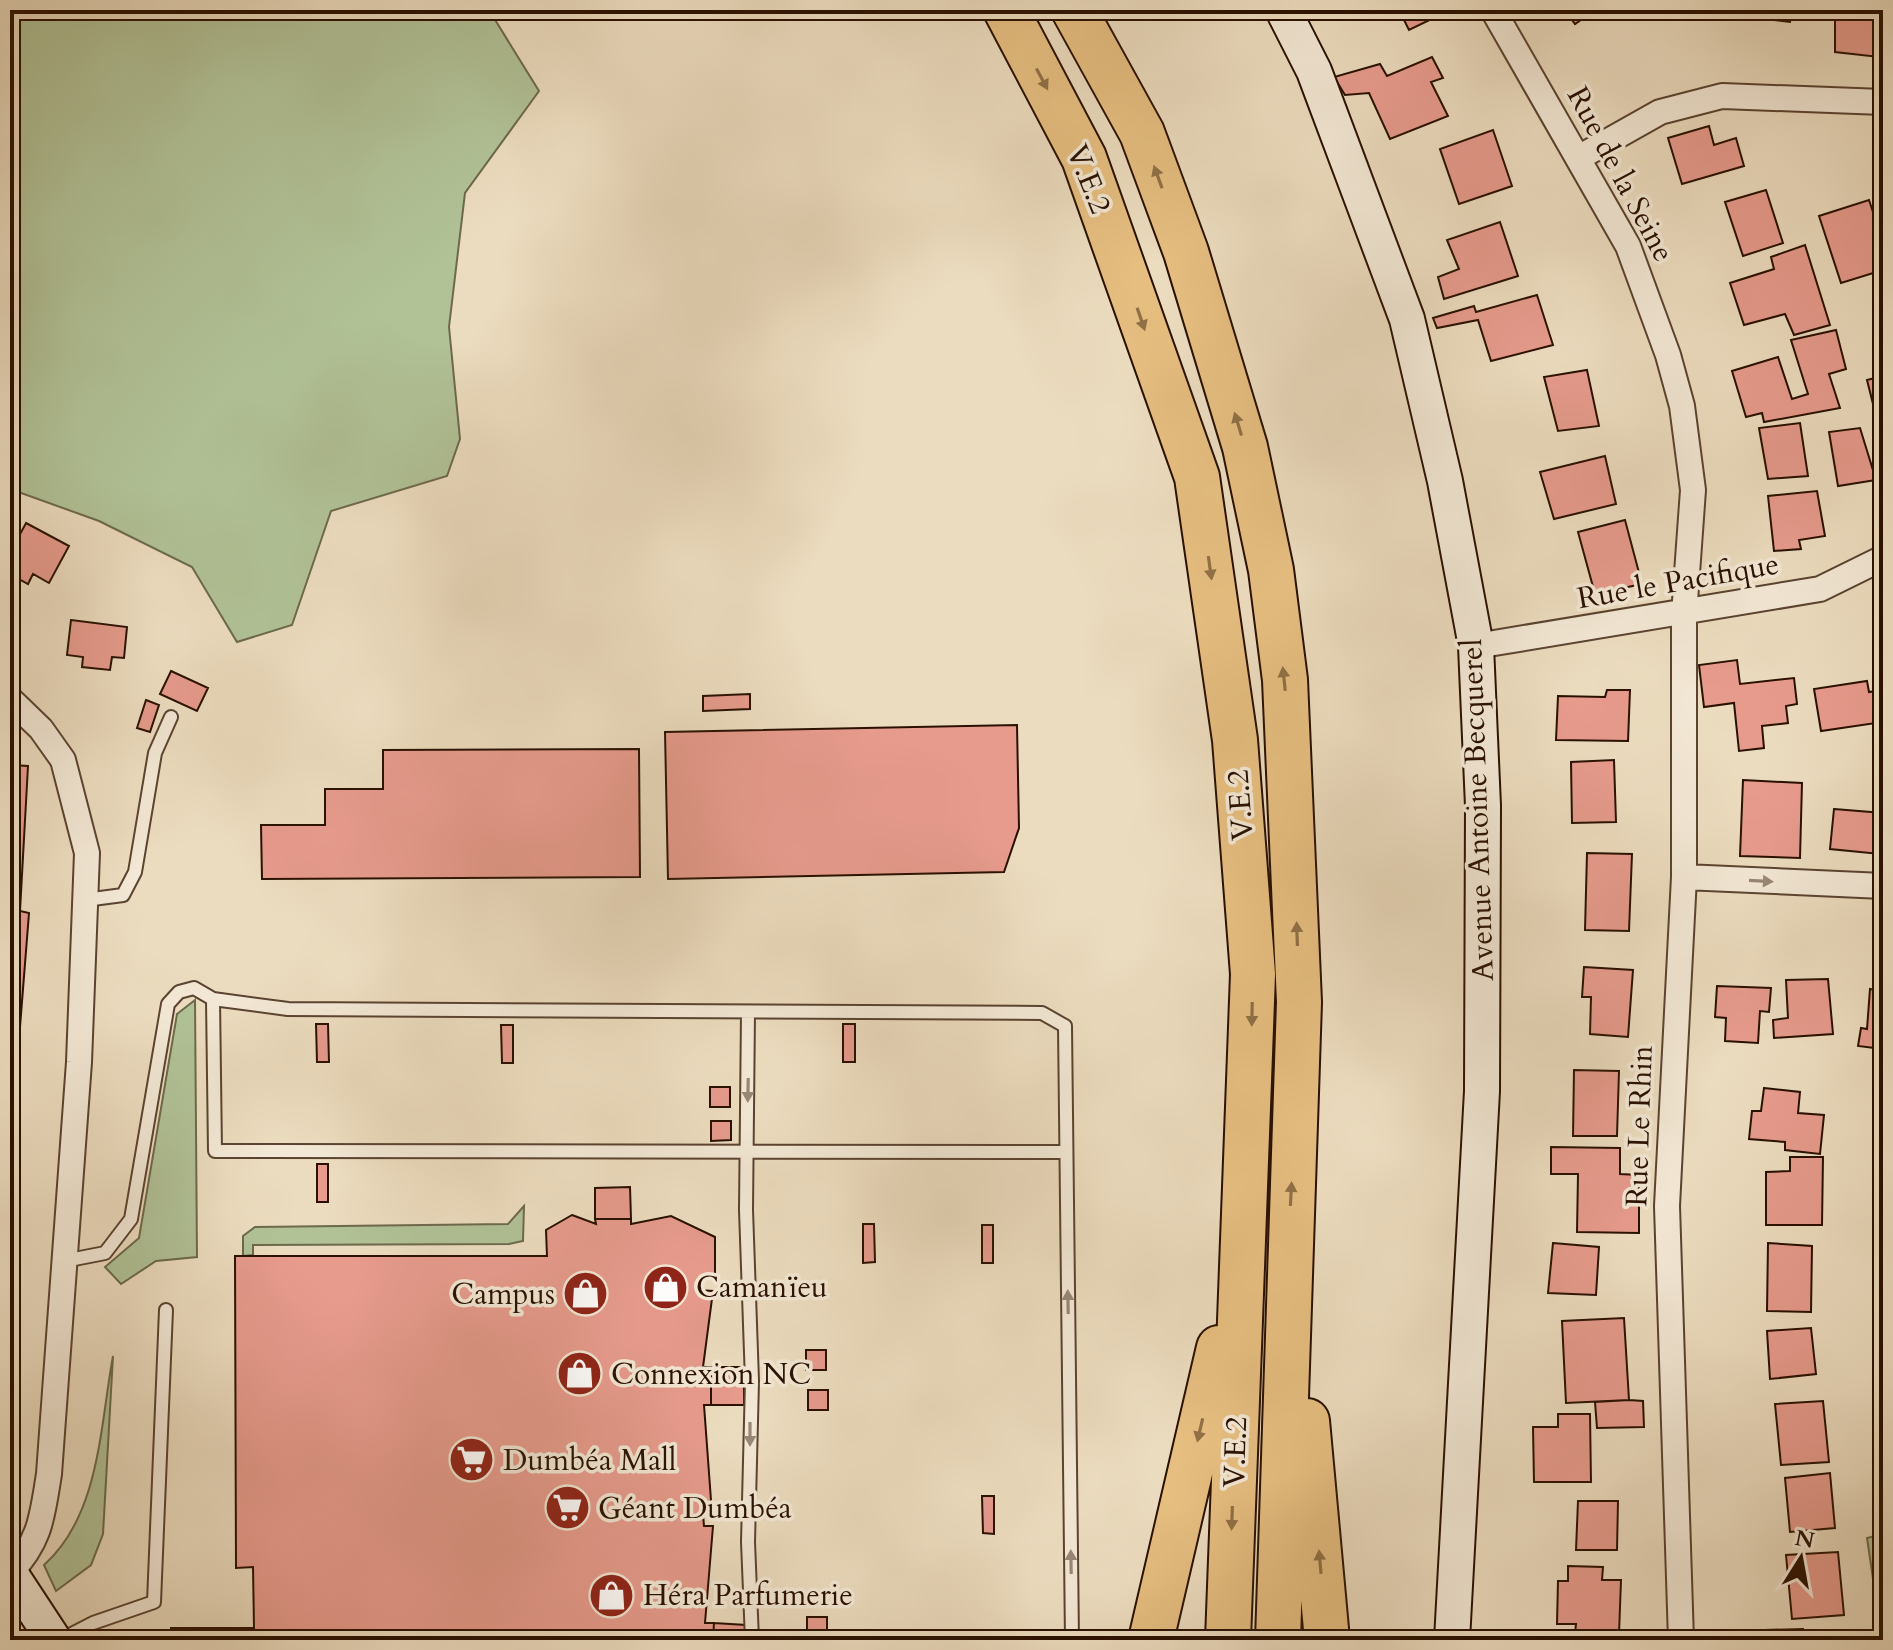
<svg xmlns="http://www.w3.org/2000/svg" width="1893" height="1650" font-family="Cardo,serif">
  <style>
    .green { fill: #b1c297; stroke: #6d694c; stroke-width: 2 }
    .building { fill: #e79b8d; stroke: #291000; stroke-width: 2 }
    .lines { fill: none; stroke-linecap: round; stroke-linejoin: round }
    .lane-casing { stroke: #5a4330; stroke-width: 16 }
    .street-casing { stroke: #5a4330; stroke-width: 28 }
    .secondary-casing { stroke: #291000; stroke-width: 38 }
    .highway-casing { stroke: #291000; stroke-width: 48 }
    .lane { stroke: #f3e8d5; stroke-width: 12 }
    .street { stroke: #f3e8d5; stroke-width: 24 }
    .secondary { stroke: #f3e8d5; stroke-width: 34 }
    .highway { stroke: #e6be80; stroke-width: 44 }
    .oneway { fill: #917046 }
    .oneway2 { fill: #988775 }
    .labels { text-anchor: middle; stroke-width: 7; stroke-linejoin: round; paint-order: stroke }
    .street-label { font-size: 30px; fill: #291000; stroke: #f3e8d5 }
    .poi-label { font-size: 30px; fill: #291000; stroke: #f3e8d5; text-anchor: start }
  </style>
  <rect width="100%" height="100%" fill="#ecdcbf"/>
  <filter id="stains"><feTurbulence type="fractalNoise" baseFrequency=".0025" numOctaves="4"/><feColorMatrix values="0 0 0 0 .2 0 0 0 0 .09 0 0 0 0 .02 0 0 0 .5 -.17"/></filter>
  <radialGradient id="worn" r=".72"><stop offset=".6" stop-color="#630" stop-opacity="0"/><stop offset="1" stop-color="#630" stop-opacity=".3"/></radialGradient>
  <path class="green" d="M10 10H489L539 91 465 193 449 327 460 439 447 476 331 511 292 625 237 642 192 567 99 521 10 489Z
    M195 1000 197 1257 156 1261 121 1284 105 1267 139 1238 177 1014Z
    M524 1206 523 1241 509 1244 253 1245V1255L243 1256V1236L255 1227 508 1224Z
    M113 1356 103 1534 91 1565 56 1591 44 1565C100 1515 100 1426 113 1356Z
    M1883 1534V1640H1882L1867 1538Z"/>
  <path class="building" d="M1399 10H1440L1442 14 1409 30Z
    M1565 10H1595L1575 24Z
    M1735 10H1792L1790 22 1734 15Z
    M1835 10H1883L1879 57 1835 52Z
    M1432 57 1443 78 1431 82 1448 116 1390 139 1369 93 1345 95 1334 77 1380 64 1387 76Z
    M1709 126 1714 145 1736 138 1744 166 1682 184 1668 138Z
    M1493 130 1512 186 1459 204 1440 149Z
    M1766 190 1783 243 1743 256 1725 202Z
    M1869 200 1883 242V270L1841 283 1819 216Z
    M1500 222 1518 276 1444 299 1438 277 1459 269 1447 240Z
    M1805 245 1830 325 1794 335 1785 314 1744 325 1730 283 1774 269 1771 257Z
    M1537 295 1553 345 1491 361 1478 320 1437 328 1433 318 1474 306 1476 312Z
    M1836 330 1846 369 1829 374 1840 408 1764 422 1762 413 1746 417 1732 371 1778 357 1792 399 1808 394 1791 340Z
    M1587 370 1599 426 1558 431 1544 377Z
    M1883 376V418L1877 420 1867 380Z
    M1800 423 1808 476 1768 479 1759 428Z
    M1860 428 1876 480 1838 486 1829 432Z
    M1605 456 1616 504 1554 519 1540 472Z
    M1817 491 1825 536 1799 540 1801 549 1774 551 1768 496Z
    M1625 520 1642 584 1595 594 1578 532Z
    M26 523 69 546 49 583 33 574 28 584 10 574V553Z
    M71 620 127 627 124 658 112 657 110 670 82 667 83 657 67 655Z
    M1737 660 1740 684 1794 678 1797 704 1786 706 1788 723 1762 726 1764 748 1739 751 1734 703 1704 707 1699 665Z
    M171 671 208 688 197 711 160 694Z
    M1867 681 1869 692 1883 690V722L1821 731 1814 689Z
    M1607 690H1630L1628 741 1556 740 1558 696 1605 697Z
    M750 694V709L703 711V696Z
    M146 700 159 705 150 732 137 728Z
    M1017 725 1019 828 1004 872 668 879 665 732Z
    M639 749 640 877 262 879 261 825H325V789H383V750Z
    M1614 760 1616 822 1572 823 1571 762Z
    M10 765 28 766 20 911 29 913 17 1065H10Z
    M1743 780 1802 783 1800 858 1740 856Z
    M1834 809 1883 813 1880 854 1830 849Z
    M1587 853 1632 854 1629 931 1585 930Z
    M1584 967 1633 970 1628 1037 1590 1034 1591 997H1582Z
    M1828 979 1833 1034 1774 1038 1773 1020 1788 1018 1786 980Z
    M1717 986 1771 988 1769 1012 1760 1011 1758 1043 1725 1041 1726 1018 1715 1017Z
    M1870 989 1883 991V1049L1858 1046 1861 1028 1867 1029Z
    M316 1024H328L329 1062H317Z
    M843 1024H855V1062H843Z
    M501 1025H513V1063H502Z
    M1574 1070 1619 1071 1617 1136H1573Z
    M710 1087H730V1107H710Z
    M1764 1088 1800 1092 1798 1113 1824 1115 1820 1154 1785 1150V1142L1749 1139 1752 1111H1761Z
    M711 1121H731V1140L711 1141Z
    M1551 1147 1620 1148V1174L1639 1175V1233L1577 1232 1578 1174H1551Z
    M1790 1157H1823L1822 1225H1766V1172L1790 1171Z
    M317 1164H328V1202H317Z
    M630 1187 631 1219H595V1188Z
    M572 1215 596 1224 595 1219H631V1224L671 1216 715 1237V1279L698 1278V1290L713 1291 703 1367H711V1405H704L712 1514H703L704 1526H713L705 1623H714L713 1640H171V1628H254L253 1567 236 1568 235 1256H547L546 1230Z
    M863 1224H874L875 1262 863 1263Z
    M982 1225H993V1263H982Z
    M10 1242 17 1243 15 1271 11 1270 10 1277Z
    M1553 1243 1599 1247 1596 1295 1548 1293Z
    M1768 1243 1812 1246 1811 1312 1767 1311Z
    M1624 1318 1629 1400 1566 1403 1562 1321Z
    M1811 1328 1816 1374 1770 1379 1767 1331Z
    M806 1350H826V1370H806Z
    M711 1367H744V1405H711Z
    M808 1390H828V1410H808Z
    M1629 1400 1643 1401 1644 1427 1597 1428 1595 1402Z
    M1823 1401 1829 1462 1781 1465 1775 1404Z
    M1558 1414H1590L1591 1482H1534L1533 1427H1558Z
    M10 1438 20 1445 10 1460Z
    M1830 1473 1835 1528 1790 1532 1785 1478Z
    M982 1496H994V1534L983 1533Z
    M1578 1501H1618L1617 1550H1576Z
    M1838 1552 1844 1615 1792 1619 1786 1555Z
    M1568 1566 1603 1567 1602 1580H1621L1619 1634 1575 1633 1576 1624H1557L1558 1581H1568Z
    M807 1617H827V1637H807Z
    M714 1623 746 1625 745 1640H713Z
    M1803 1629 1804 1640H1765V1630Z
    M1575 1633 1631 1634V1640H1575Z"/>
  <g class="lines">
    <defs>
      <path id="lane" d="M85 900 123 895 135 872 155 753 171 717
        M213 999 215 1151 1066 1152
        M748 1012 746 1210 752 1381 748 1542 752 1640
        M64 1261 105 1253 131 1219 168 1004 179 992 194 988 213 999 288 1009 1042 1013 1065 1026 1072 1640
        M60 1640 93 1623 154 1602 166 1310"/>
      <path id="street" d="M1493 10 1628 246 1668 355 1682 406 1693 490 1684 615V877L1667 1206 1681 1640
        M1580 157 1660 112 1722 96 1883 102
        M1476 646 1820 589 1883 558
        M10 699 41 729 63 760 87 853 79 1062 49 1474C42 1517 41 1540 10 1573
        M1684 877 1883 886"/>
      <path id="secondary" d="M1283 10 1314 71 1407 319 1445 481 1476 646 1483 806 1482 1091 1452 1640
        M10 1573 54 1640"/>
      <path id="highway" d="M1006 10 1084 158 1197 477 1235 740 1253 974 1228 1640
        M1074 10 1142 133 1186 252 1245 447 1271 570 1285 680 1299 1002 1278 1640
        M1307 1421 1327 1640
        M1151 1640 1219 1348"/>
    </defs>
    <use href="#lane" class="lane-casing"/>
    <use href="#street" class="street-casing"/>
    <use href="#secondary" class="secondary-casing"/>
    <use href="#highway" class="highway-casing"/>
    <use href="#lane" class="lane"/>
    <use href="#street" class="street"/>
    <use href="#secondary" class="secondary"/>
    <use href="#highway" class="highway"/>
  </g>
  <defs><path id="oneway-solid" d="M-6-.8H1V-3.2L6.5 0L1 3.2V.8H-6Z" transform="scale(2)"/></defs>
  <g class="oneway">
    <use href="#oneway-solid" transform="translate(1042 79) rotate(62)"/>
    <use href="#oneway-solid" transform="translate(1158 177) rotate(-110)"/>
    <use href="#oneway-solid" transform="translate(1141 319) rotate(71)"/>
    <use href="#oneway-solid" transform="translate(1238 424) rotate(-107)"/>
    <use href="#oneway-solid" transform="translate(1210 568) rotate(82)"/>
    <use href="#oneway-solid" transform="translate(1284 679) rotate(-96)"/>
    <use href="#oneway-solid" transform="translate(1297 934) rotate(-92)"/>
    <use href="#oneway-solid" transform="translate(1252 1014) rotate(91)"/>
    <use href="#oneway-solid" transform="translate(1291 1194) rotate(-87)"/>
    <use href="#oneway-solid" transform="translate(1200 1430) rotate(103)"/>
    <use href="#oneway-solid" transform="translate(1232 1518) rotate(92)"/>
    <use href="#oneway-solid" transform="translate(1320 1562) rotate(-95)"/>
  </g>
  <g class="oneway2">
    <use href="#oneway-solid" transform="translate(1761 881) rotate(3)"/>
    <use href="#oneway-solid" transform="translate(748 1090) rotate(91)"/>
    <use href="#oneway-solid" transform="translate(1068 1302) rotate(-91)"/>
    <use href="#oneway-solid" transform="translate(750 1434) rotate(90)"/>
    <use href="#oneway-solid" transform="translate(1071 1562) rotate(-91)"/>
  </g>
  <defs>
    <symbol id="shop-disc" viewBox="-11 -11 22 22"><circle r="9.5" fill="#8f2418" stroke="#f3e8d5"/><path d="M-5-2.5h2.3a2.7 3.5 0 0 1 5.4 0H5L5.5 6h-11ZM-1.5-2.5h3a1.5 2.3 0 0 0-3 0Z" fill="#fff"/></symbol>
    <symbol id="supermarket-disc" viewBox="-11 -11 22 22"><circle r="9.5" fill="#8f2418" stroke="#f3e8d5"/><path d="M-6-5.5h2.5l.6 2H6L4.5 2H-2.5L-4.4-4H-6ZM-1.5 3.2a1.3 1.3 0 1 0 .1 0ZM3 3.2a1.3 1.3 0 1 0 .1 0Z" fill="#fff"/></symbol>
  </defs>
  <g fill-rule="evenodd">
    <use href="#shop-disc" x="640" y="1262" width="51" height="51"/>
    <use href="#shop-disc" x="560" y="1268" width="51" height="51"/>
    <use href="#shop-disc" x="554" y="1348" width="51" height="51"/>
    <use href="#supermarket-disc" x="446" y="1434" width="51" height="51"/>
    <use href="#supermarket-disc" x="542" y="1482" width="51" height="51"/>
    <use href="#shop-disc" x="586" y="1570" width="51" height="51"/>
  </g>
  <g class="labels">
    <g class="street-label">
      <text transform="translate(1621 174) rotate(62)" y="10">Rue de la Seine</text>
      <text transform="translate(1089 179) rotate(68)" y="10">V.E.2</text>
      <text transform="translate(1678 581) rotate(-10)" y="10">Rue le Pacifique</text>
      <text transform="translate(1240 805) rotate(-94)" y="10">V.E.2</text>
      <text transform="translate(1477 810) rotate(-92)" y="10">Avenue Antoine Becquerel</text>
      <text transform="translate(1639 1126) rotate(-88)" y="10">Rue Le Rhin</text>
      <text transform="translate(1235 1452) rotate(-88)" y="10">V.E.2</text>
    </g>
    <g class="poi-label">
      <text x="696" y="1297">Camanïeu</text>
      <text x="555" y="1304" text-anchor="end">Campus</text>
      <text x="611" y="1384">Connexion NC</text>
      <text x="503" y="1470">Dumbéa Mall</text>
      <text x="598" y="1518">Géant Dumbéa</text>
      <text x="643" y="1605">Héra Parfumerie</text>
    </g>
  </g>
  <rect width="1893" height="1650" fill="none" stroke="#ecdcbf" stroke-width="40"/>
  <rect x="12" y="12" width="1869" height="1626" fill="none" stroke="#291000" stroke-width="4"/>
  <rect x="20" y="20" width="1853" height="1610" fill="none" stroke="#291000" stroke-width="2"/>
  <g transform="translate(1801 1558) rotate(11)" stroke="#f3e8d5" stroke-width="6" paint-order="stroke">
  <path d="M0-6L14 30L0 20L-14 30Z" fill="#291000"/>
  <text y="-12" font-size="22" font-weight="bold" text-anchor="middle" fill="#291000">N</text>
  </g>
  <rect width="100%" height="100%" filter="url(#stains)"/>
  <rect width="100%" height="100%" fill="url(#worn)"/>
</svg>
